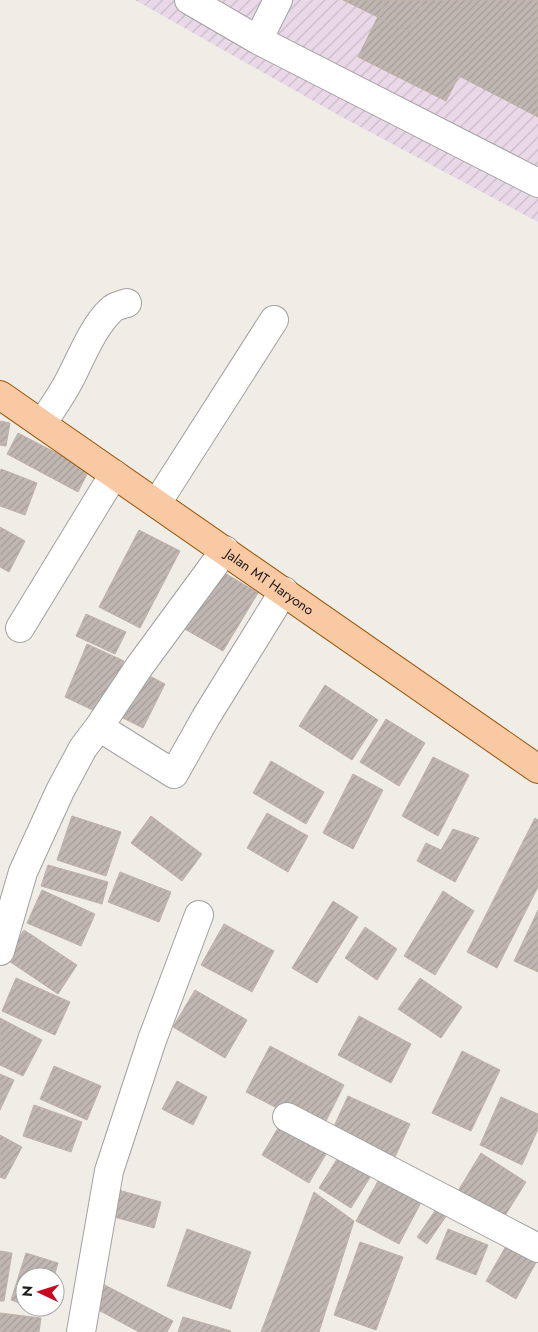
<svg xmlns="http://www.w3.org/2000/svg" width="538" height="1332" font-family="Jost,sans-serif">
  <style>
    .industrial { fill: url(#industrial-furrows) }
    .building { fill: url(#building-hatch); stroke: #c1b1a9 }
    .lines { fill: none; stroke-linecap: round; stroke-linejoin: round }
    .minor-casing { stroke: #a1a1a1; stroke-width: 30 }
    .major-casing { stroke: #965406; stroke-width: 30 }
    .minor { stroke: #fff; stroke-width: 28 }
    .major { stroke: #f8c9a3; stroke-width: 28 }
    .labels { text-anchor: middle; stroke-width: 4; stroke-linejoin: round; paint-order: stroke }
    .street-label { font-size: 14px; fill: #202020; stroke: #fff }
  </style>
  <defs>
    <pattern id="industrial-furrows" width="10" height="10" patternUnits="userSpaceOnUse" patternTransform="scale(1.25)"><rect width="10" height="10" fill="#e9d9e8"/><path d="M-1 1l2-2M0 10L10 0M9 11l2-2" fill="none" stroke="#c8bac7"/></pattern>
    <pattern id="building-hatch" width="6" height="6" patternUnits="userSpaceOnUse" patternTransform="scale(1.25)"><rect width="6" height="6" fill="#c0b7b3"/><path d="M-1 1l2-2M0 6l6-6M5 7l2-2" fill="none" stroke="#a59d9a"/></pattern>
  </defs>
  <rect width="100%" height="100%" fill="#f0ece6"/>
  <path class="industrial" d="M135 0H538V222L340 116Z"/>
  <path class="building" d="M343 0H424L408 32Z
    M386 0H538V117L459 76 446 101 358 57Z
    M0 421 10 423 6 446 0 445Z
    M18 433 89 470 78 492 7 454Z
    M1 469 37 483 25 515 0 506V473Z
    M0 527 25 541 9 572 0 567Z
    M139 530 180 551 140 628 99 607Z
    M218 569 258 593 223 651 183 628Z
    M86 614 126 632 115 654 76 636Z
    M87 644 124 661 101 714 65 697Z
    M144 673 165 684 143 728 121 717Z
    M325 685 378 720 352 760 299 726Z
    M386 719 425 743 399 786 360 762Z
    M433 757 469 775 438 836 402 816Z
    M271 761 324 792 306 824 253 793Z
    M353 774 383 790 353 849 323 833Z
    M267 813 308 836 288 872 247 848Z
    M72 816 121 832 106 876 57 860Z
    M151 816 202 854 182 881 131 843Z
    M535 818 538 820V887L497 968 467 952Z
    M453 829 479 838 455 882 417 861 426 843 441 850Z
    M48 865 108 882 102 904 41 886Z
    M120 872 171 892 159 922 108 902Z
    M42 890 95 914 81 946 27 923Z
    M443 891 474 911 435 975 404 956Z
    M333 901 358 917 317 983 292 968Z
    M538 910V972L514 961Z
    M224 924 274 951 252 992 201 965Z
    M365 927 397 949 377 980 345 958Z
    M24 930 77 965 58 994 6 959Z
    M16 978 70 1002 55 1035 2 1011Z
    M420 978 462 1007 441 1038 398 1009Z
    M195 990 247 1020 225 1058 173 1027Z
    M359 1016 411 1044 391 1083 338 1055Z
    M0 1018 42 1040 23 1076 0 1065Z
    M270 1046 344 1085 321 1131 246 1092Z
    M462 1051 500 1070 471 1131 432 1113Z
    M54 1066 101 1086 87 1120 40 1099Z
    M0 1074 14 1080 0 1110Z
    M177 1081 207 1097 193 1125 162 1109Z
    M348 1096 410 1124 391 1166 329 1137Z
    M501 1097 538 1114V1129L522 1165 480 1145Z
    M34 1105 82 1122 71 1152 23 1136Z
    M282 1121 329 1149 309 1183 262 1155Z
    M0 1135 22 1147 5 1179 0 1177Z
    M342 1151 374 1171 351 1208 319 1188Z
    M481 1153 526 1182 503 1219 458 1191Z
    M383 1172 425 1195 399 1244 356 1221Z
    M115 1189 161 1202 154 1228 107 1215Z
    M314 1192 354 1221 319 1332H261Z
    M439 1205 449 1212 427 1244 417 1237Z
    M187 1229 251 1252 231 1309 167 1286Z
    M448 1229 488 1245 476 1275 436 1259Z
    M510 1239 538 1259 516 1299 486 1281Z
    M360 1242 403 1257 376 1330 334 1315Z
    M0 1251 12 1253 4 1301H0Z
    M26 1253 58 1263 54 1277H25V1305L11 1300Z
    M103 1284 173 1321 167 1332H139L91 1306Z
    M32 1307H44L43 1311Z
    M0 1313 41 1318 39 1332H0Z
    M183 1317 231 1331 230 1332H178Z"/>
  <g class="lines">
    <defs>
      <path id="minor" d="M189 0 258 40 538 183
        M258 40 278 0
        M42 424C51 410 61 396 69 381 80 360 93 327 110 311 114 306 121 305 127 303
        M157 503 274 320
        M20 628 114 474
        M99 727 174 774 206 717 284 591
        M0 951 23 872 60 791 83 748 99 727 139 667 225 550
        M287 1117 538 1248
        M81 1332 109 1171 152 1040 199 915"/>
      <g id="major">
        <path id="s1" d="M0 395C180 519 359 644 538 769"/>
      </g>
    </defs>
    <use href="#minor" class="minor-casing"/>
    <use href="#major" class="major-casing"/>
    <use href="#minor" class="minor"/>
    <use href="#major" class="major"/>
  </g>
  <g class="labels">
    <g class="street-label">
      <text dy="5" stroke="none"><textPath href="#s1" startOffset="328">Jalan MT Haryono</textPath></text>
    </g>
  </g>
  <g transform="translate(40 1292) rotate(274)"><circle r="24" fill="#ffffff" stroke="#a6a6a6"/>
  <path d="M0-4L9 19L0 12L-9 19Z" fill="#c80820"/>
  <text y="-8" font-size="14" font-weight="bold" text-anchor="middle" fill="#202020">N</text>
  </g>
</svg>
